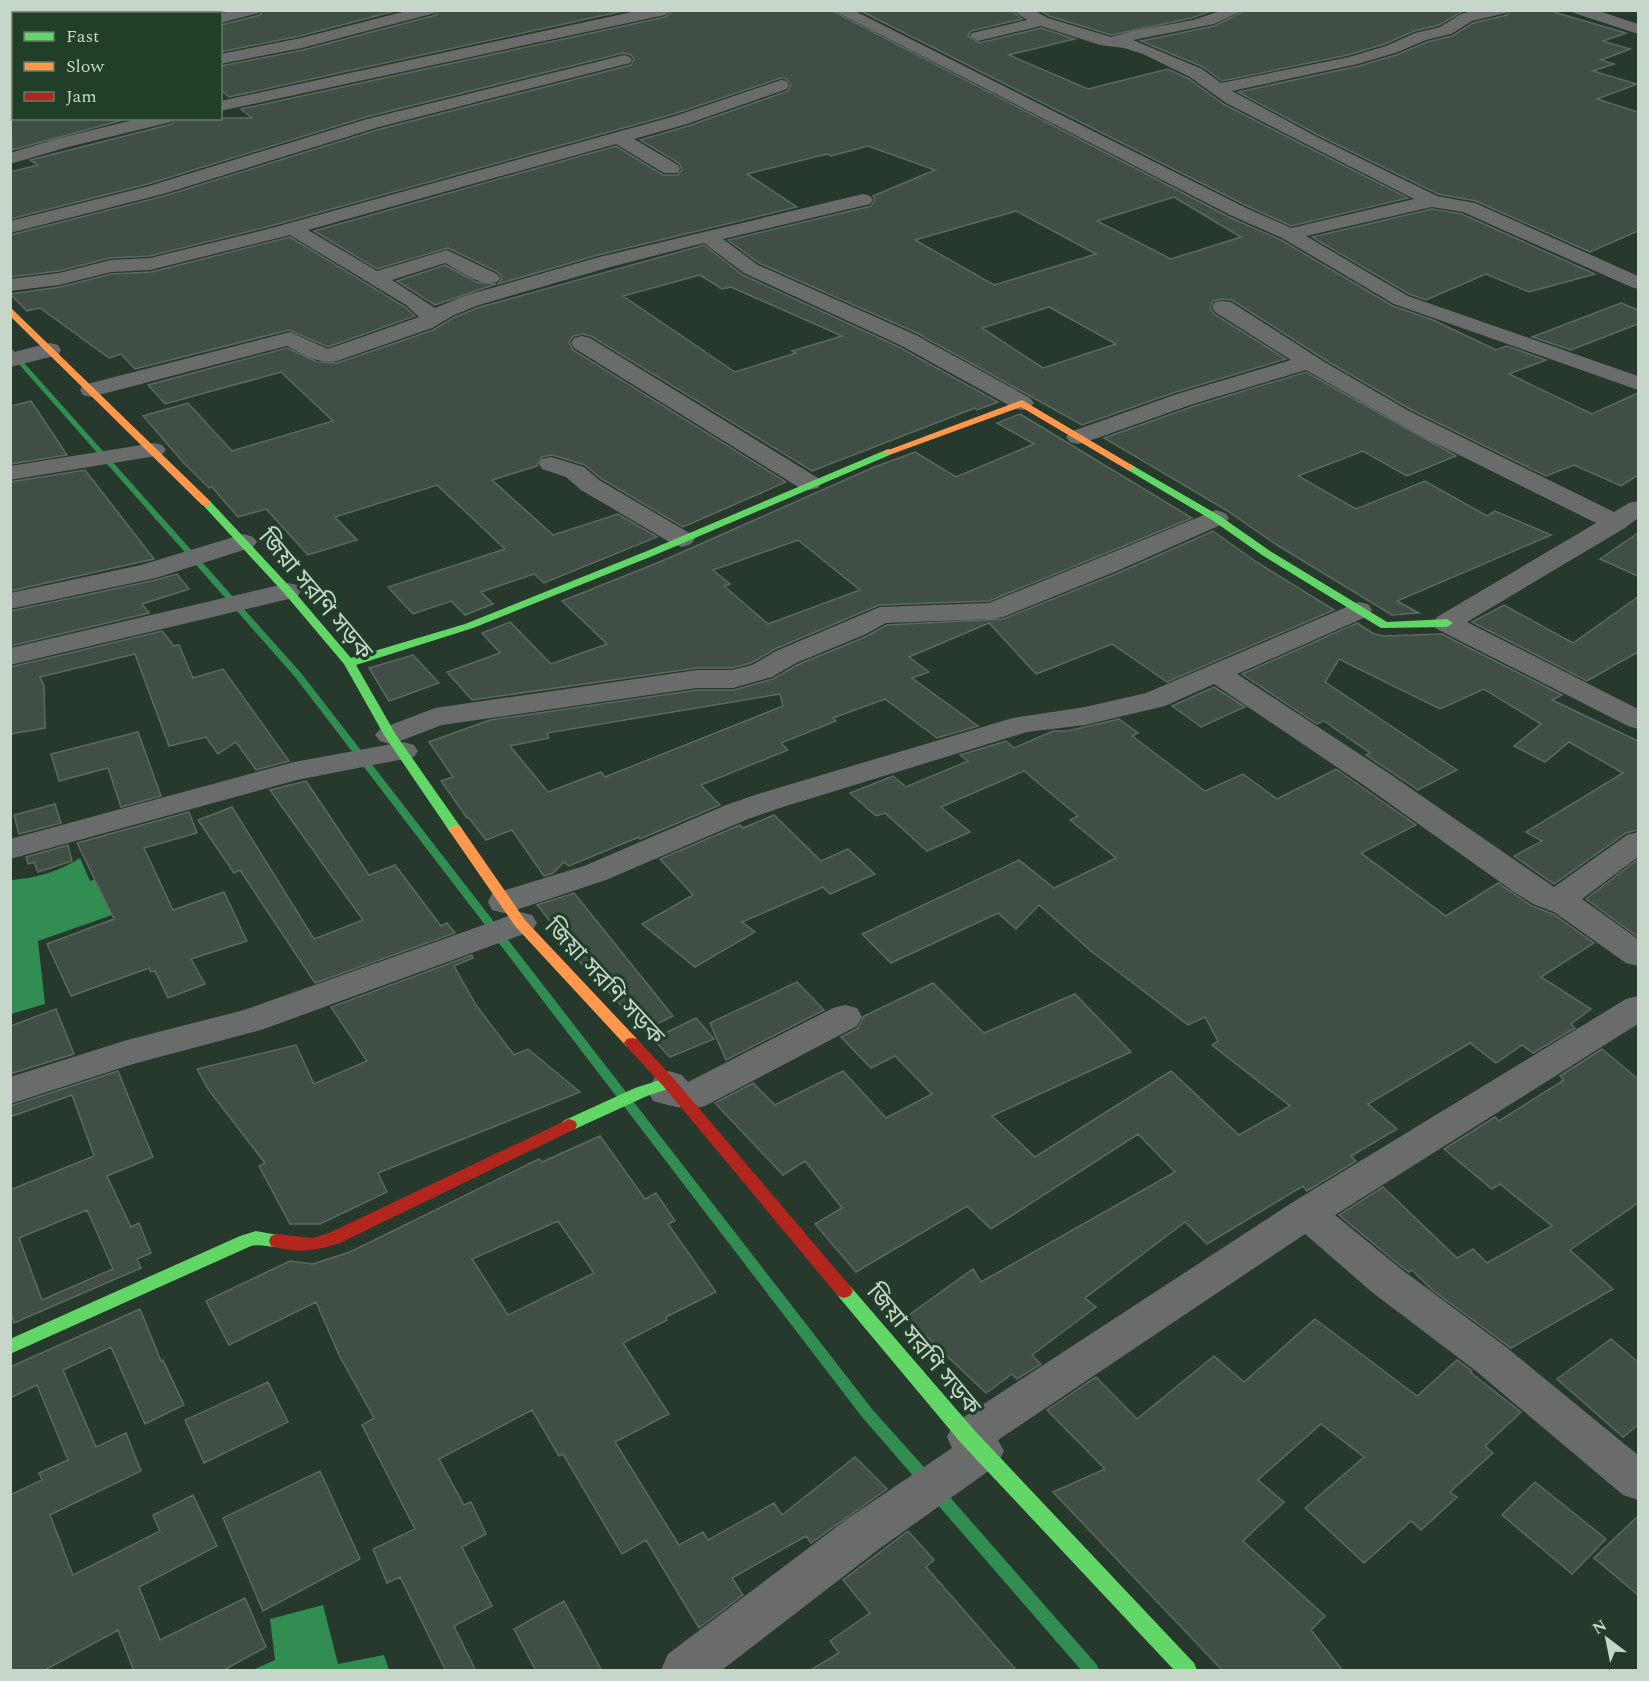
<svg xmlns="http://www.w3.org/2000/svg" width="1649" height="1681" font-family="Spectral,'Noto Sans Bengali',serif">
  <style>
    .water { fill: #328d52 }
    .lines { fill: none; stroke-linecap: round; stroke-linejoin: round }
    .stream { fill: #328d52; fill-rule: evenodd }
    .building { fill: #414e45; stroke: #5b6a5f; stroke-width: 1.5; fill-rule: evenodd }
    .street { fill: #6a6c6b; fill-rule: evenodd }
    .fast { fill: #63d668; fill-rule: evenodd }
    .slow { fill: #ff974d; fill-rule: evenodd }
    .jam { fill: #b3261e; fill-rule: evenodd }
    .labels { text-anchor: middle; stroke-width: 6; stroke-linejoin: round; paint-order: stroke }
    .street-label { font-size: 24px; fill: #c6d7c9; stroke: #213e29 }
  </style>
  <rect width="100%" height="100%" fill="#27382c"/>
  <path class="water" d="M80 858 90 881 146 864 154 878 103 896 112 915 38 941 45 1004 11 1014V880C37 878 58 872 80 858Z
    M323 1605 338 1664 384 1655 389 1670H253L275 1660 270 1619Z"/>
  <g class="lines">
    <path class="stream" d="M10 347 301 673 872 1409 931 1475 933 1480 931 1485 926 1487 921 1485 862 1417 295 677 10 354Z
      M936 1485 941 1487 1097 1665 1099 1670H1081L931 1497 929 1492 931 1487Z"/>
  </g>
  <path class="building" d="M263 10H399L300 36 220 52V25L260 15Z
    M439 10H628L229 97 220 89V66L303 50 436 15Z
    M674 10H831L1229 217 1281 240 1393 306 1433 320 1496 350 1507 346 1546 360 1509 374 1592 414 1638 393V475L1621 486 1574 465 1546 476 1410 409 1324 359 1232 300 1223 299 1213 301 1210 308 1214 314 1286 359 1176 392 1082 425 917 333 759 263 728 240 871 206 875 200 873 196 935 170 868 146 831 156 827 154 747 174 797 207 598 255 498 284 502 278 498 272 448 248 377 269 314 231 616 146 663 175H678L682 170 679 163 640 140 688 126 788 91 791 84 787 79 781 78 674 114 267 227 150 256 110 258 59 271 10 277V235L164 196 380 129 631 65 634 59 631 55 623 53 366 117 148 184 10 219V172L38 165 30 160 172 124 175 118H252L241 109 665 17ZM1174 197 1241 237 1171 259 1097 221ZM1016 211 1096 254 994 285 915 240ZM1049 307 1116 344 1043 368 982 328Z
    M859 10H1011L1022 19 971 31 968 36 979 43 1041 28 1075 39 1009 55 1088 89 1168 69 1189 79 1225 105 1408 198 1291 226 1245 205Z
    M1039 10H1214L1192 18 1111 35 1049 16Z
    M1246 10H1465L1439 25 1414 31 1385 44 1348 55 1222 81 1203 67 1141 41 1214 26Z
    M1510 10H1547L1626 33 1603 41 1630 49 1601 60 1614 64 1593 71 1637 84 1597 99 1638 112V231L1590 252 1476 201 1438 194 1320 136 1238 92 1359 66 1399 54 1427 42 1452 36 1473 23 1507 15Z
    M14 114V118H130L12 150 10 115Z
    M1432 209 1462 214 1595 274 1529 292 1486 274 1426 300 1409 294 1312 237Z
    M290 237 405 307 415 316 328 347 289 330 135 369 121 354 109 358 40 308 27 311 10 294 60 287 111 274 151 272Z
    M704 245 743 275 899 347 998 402 977 410 975 408 812 471 591 336 583 334 573 336 569 342 573 350 786 482 683 527 600 478 585 465 552 455 542 457 537 466 492 480 553 535 618 514 657 537 544 583 534 574 481 592 493 604 465 615 451 601 413 614 388 587 505 549 437 485 335 517 357 540 308 555 266 509 238 517 212 487 209 488 183 462 143 416 188 403 232 451 333 421 281 372 165 404 148 385 287 348 317 362 337 363 433 330 455 317 480 307ZM700 275 722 289 731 287 842 336 792 351 796 353 735 372 623 296Z
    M445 265 476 282 496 284 435 305 397 281Z
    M1621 303 1638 310V324L1571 350 1532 337Z
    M1306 372 1456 456 1407 476 1363 451 1298 476 1356 509 1425 481 1487 516 1495 511 1551 535 1397 601 1419 613 1392 615 1277 545 1226 510 1104 438 1194 406Z
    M31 401 67 455 10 464V406Z
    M1020 414 1192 518 989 601 879 605 775 649 751 663 732 668H697L472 700 447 672 500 653 482 633 510 622 551 664 607 644 562 601 662 561 872 468 915 452 956 477 1034 444 997 423ZM798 540 860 590 768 624 724 586 730 584 713 570Z
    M85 470 154 559 10 591V482Z
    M1213 531 1255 561 1334 610 1167 682 1112 644 1036 674 989 623 909 657 929 672 912 678 978 726 937 738 885 699 833 718 836 721 781 743 788 750 701 785 720 805 640 839 639 837 569 866 564 862 553 873 544 876 512 830 486 840 469 818H467L441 781 453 777 429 742 490 720 697 690H734L773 679 797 665 865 637 887 625 1003 619 1118 573ZM780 694 783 706 605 777 601 772 548 792 510 746 549 738 547 733Z
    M1638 533V576L1600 559Z
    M177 574 189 589 142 604 149 613 10 646V611L156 580Z
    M1638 597V652L1587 681 1472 622 1504 605 1573 643Z
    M1357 623 1374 634 1384 636 1442 634 1562 695 1552 700 1638 741V830L1626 833 1554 884 1514 856 1542 841 1526 832 1623 773 1569 742 1545 762 1514 746 1541 724 1484 689 1440 709 1339 659 1325 682 1457 770 1418 790 1366 755 1370 753 1324 721 1317 724 1242 674Z
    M162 631 174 646 179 645 193 678 223 669 289 761 256 770 236 742 218 754 206 737 169 746 135 654 40 677 44 686 45 728 10 734V667Z
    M413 655 439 683 389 701 369 668Z
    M1214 687 1245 707 1201 727 1172 706Z
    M1119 719 1138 733 1132 736 1205 791 1243 774 1277 799 1336 769 1416 825 1361 853 1446 916 1498 883 1532 906 1553 914 1594 943 1541 977 1591 1009 1571 1024 1575 1028 1533 1053 1522 1045 1496 1063 1470 1043 1368 1104 1397 1129 1351 1156 1356 1161 1307 1191 1303 1186 1207 1244 1185 1222 1085 1298 1096 1307 1032 1355 1041 1364 1017 1379 1012 1374 986 1393 906 1317 973 1269 981 1282 1175 1172 1138 1134 991 1229 967 1206 856 1272 815 1224 842 1208 805 1161 783 1175 715 1103 753 1083 775 1105 843 1071 886 1118 932 1094 895 1056 871 1068 841 1037 858 1028 864 1016 933 983 984 1033 1075 994 1131 1052 992 1116 1035 1157 1171 1071 1239 1135 1290 1106 1212 1045 1218 1041 1205 1017 1188 1025 1091 951 1039 905 1016 929 998 913 891 963 862 934 1019 860 1054 888 1116 858 1070 820 1078 816 1024 771 941 807 970 832 927 851 885 813 876 816 850 793 893 776 906 787 968 761 960 755 1006 741 1014 748 1053 731H1067Z
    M138 732 161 796 121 807 108 768 59 781 51 754Z
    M306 781 369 875 395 865 441 926 447 923 455 933 315 983 240 870 234 873 198 820 232 807 314 939 363 920 270 790Z
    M55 804 61 823 19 834 14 815Z
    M189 812 197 833 144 848 173 910 224 892 247 941 191 959 205 984 168 998 155 971 151 972 149 968 71 996 47 944 114 919 77 843Z
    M774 815 821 861 848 849 875 874 830 894 823 887 742 922 755 932 695 967 642 924 693 895 660 859 740 825 743 828Z
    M68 845 72 861 38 872 34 862 28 864 26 857Z
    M1638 859V937L1586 899Z
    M574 893 673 1016 645 1030 572 954 576 953 537 905Z
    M472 955 473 958 454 966 476 1005 514 1055 528 1049 580 1092 378 1173 387 1192 320 1224H290L259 1166 265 1163 208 1089 197 1069 296 1045 314 1084 367 1061 331 1007Z
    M797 982 824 1010 726 1060 710 1023Z
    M56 1009 74 1054 10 1074V1026Z
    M696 1018 714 1039 670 1057 653 1039Z
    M1602 1049 1638 1079V1203L1570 1250 1613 1289 1511 1348 1431 1289 1412 1270 1409 1272 1402 1267 1339 1215 1383 1187 1457 1258 1473 1249 1487 1263 1552 1226 1500 1184 1492 1189 1444 1149 1495 1117 1499 1121 1564 1080 1560 1076Z
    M118 1071 153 1157 107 1176 131 1227 139 1223 151 1253 137 1259 141 1268 14 1323 10 1309V1190L94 1156 72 1095 10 1117V1106ZM87 1210 113 1269 42 1300 19 1238Z
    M600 1136 645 1199 656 1193 675 1221 668 1224 716 1292 666 1317 667 1320 623 1343 669 1414 615 1442 679 1545 703 1532 708 1540 774 1503 782 1515 855 1457 887 1489 811 1543 806 1536 732 1578 743 1595 699 1628 646 1540 622 1554 563 1454 559 1456 532 1410 439 1459 464 1505 471 1502 486 1534 462 1547 492 1606 454 1626 476 1671H446L400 1577 387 1583 373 1549 415 1529 362 1425 374 1418 339 1355 316 1302 229 1345 206 1301 290 1261 313 1264 350 1252 539 1159 542 1162ZM558 1221 594 1273 508 1315 472 1259Z
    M140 1309 161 1361 163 1360 184 1405 145 1424 111 1347 63 1370 96 1447 126 1433 141 1471 50 1515 73 1575 160 1531 153 1515 193 1495 217 1546 139 1587 160 1640 245 1598 266 1647 222 1671H134L118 1630 43 1671H10V1495L42 1480 39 1473 68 1460 37 1385 10 1398V1367Z
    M1315 1319 1417 1396 1457 1360 1472 1371 1470 1372 1521 1412 1485 1446 1493 1453 1450 1492 1457 1497 1421 1530 1411 1521 1364 1563 1305 1508 1364 1457 1321 1424 1258 1480 1284 1502 1243 1541 1325 1616 1311 1630 1343 1671H1223L1053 1492 1105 1469 1047 1410 1096 1377 1137 1419 1214 1356 1244 1382Z
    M1611 1339 1638 1362V1425L1623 1437 1557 1379Z
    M268 1382 288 1422 204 1463 185 1420Z
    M320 1471 360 1559 263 1611 223 1518Z
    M1535 1482 1606 1539 1572 1574 1502 1515Z
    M1638 1516V1595L1594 1558Z
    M908 1531 934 1560 926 1567 1017 1671H809L839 1653 830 1641 870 1613 843 1580Z
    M564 1601 602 1671H536L514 1629Z"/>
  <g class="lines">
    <path class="street" d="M232 10H261L259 13 220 23 219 14Z
      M410 10H437L435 13 302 48 220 64V54L301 38Z
      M641 10H672L665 15 220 111V101Z
      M833 10H853L1244 207 1291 228 1414 199 1226 103 1190 77 1143 54 1124 48 1100 45 1041 26 978 41 970 36 972 33 1027 20 1013 10H1033L1048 18 1111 37 1133 31 1193 20 1223 10H1244L1214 24 1133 40 1202 69 1221 83 1349 57 1386 46 1415 33 1440 27 1461 14 1476 10H1508L1506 13 1472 21 1451 34 1426 40 1398 52 1358 64 1232 91 1319 138 1437 196 1475 203 1638 276V289L1631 287 1463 212 1432 207 1306 236 1408 296 1638 376V390L1394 304 1282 238 1230 215Z
      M1572 10H1596L1638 24V34L1574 13Z
      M624 55 630 57 632 60 630 63 379 127 163 194 10 233V221L149 186 367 119Z
      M781 80 787 81 789 85 787 89 687 124 634 139 678 165 680 169 678 173H664L616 144 308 230 377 271 447 250 497 274 500 278 497 282C480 287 460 271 445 263L392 280 435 308 464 296 599 257 863 194 870 196 873 200 870 204 723 239 758 265 916 335 1030 398 1034 403 1030 408 1022 410 1014 408 900 345 744 273 704 243 614 266 479 305 454 315 432 328 337 361C319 365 302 354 287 346L91 397 83 395 80 390 83 385 290 332 328 349 419 317 406 305 290 235 150 270 111 272 59 285 10 291V279L59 273 111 260 150 258 268 229 675 116Z
      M14 102V112L10 113V103Z
      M141 118H173L171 122 68 147 10 164V153L56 139Z
      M1223 301 1231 302 1323 361 1409 411 1614 512 1629 503 1638 501V518L1625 528 1467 622 1638 709V729L1628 726 1437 629 1433 623 1437 617 1596 523 1423 437 1306 370 1193 404 1086 442 1078 444 1070 442 1066 437 1070 432 1177 394 1291 360 1215 312 1212 307 1215 302Z
      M582 336 590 338 818 478 821 483 818 488 809 490 800 488 574 348 571 343 574 338Z
      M50 343 58 345 61 350 58 355 10 367V353Z
      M154 443 162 445 166 450 162 455 10 480V466Z
      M551 457 584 467 599 480 691 534 695 539 691 544 682 547 673 544 581 490 566 477 542 469 539 464 542 459Z
      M1216 510 1225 513 1229 518 1225 523 1117 571 1003 617 993 619 886 623 864 635 796 663 772 677 733 688H697L442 725 400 741 390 744 380 741 375 735 380 729 435 708 697 670H732L752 665 776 651 880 607 989 603Z
      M244 534 253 537 257 542 253 547 156 578 10 609V593L141 565Z
      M288 583 297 585 301 591 297 597 10 665V648Z
      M1358 602 1368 604 1372 610 1368 616 1237 674 1387 772 1554 887 1627 835 1638 832V857L1582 899 1638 939V966L1626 963 1554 912 1533 904 1514 892 1365 786 1214 684 1165 706 1085 725 1027 732 783 807 748 819 606 880 516 910 504 913 492 910 488 902 492 894 584 866 726 805 761 793 1013 718 1085 707 1146 693Z
      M403 742 414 745 418 751 414 757 297 780 10 859V839L294 762Z
      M520 912 532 915 537 923 532 931 264 1029 133 1064 10 1104V1077L127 1040 244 1010Z
      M1638 996V1024L1335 1215 1401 1269 1506 1347 1638 1455V1500L1623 1495 1476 1371 1373 1293 1305 1234 998 1440 1004 1451 997 1465 879 1549 722 1670H661L668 1654 847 1519 952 1448 947 1437 953 1424 1293 1202 1626 999Z
      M845 1005 857 1008 862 1017 857 1026 705 1106C687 1111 671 1106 653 1101L648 1091 656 1075 669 1071 682 1075 688 1082 833 1008Z"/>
    <path class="fast" d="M888 449 892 450V454L655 555 473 628 356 665 396 735 462 829 455 833 450 832 384 735 344 664 284 593 201 503 202 501H210L292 589 351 658 465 624 647 551Z
      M1130 464 1220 516 1270 551 1387 622 1447 619 1453 623 1447 627 1381 628 1262 555 1212 520 1126 469 1125 467Z
      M669 1077 674 1079 677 1083 674 1087 647 1096 575 1129 569 1131 563 1129 561 1125 563 1121 635 1088Z
      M256 1231 283 1236 285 1241 283 1246C272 1249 262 1243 251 1246L10 1354V1339L240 1236Z
      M844 1284 850 1286 975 1431 1194 1663 1197 1670H1174L961 1443 838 1296 835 1291 838 1286Z"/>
    <path class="slow" d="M10 307 210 501V505H202L10 316Z
      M1022 400 1135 467 1130 470 1126 469 1021 407 892 454H884L883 452Z
      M455 825 460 826 525 920 637 1039 640 1043 637 1047H627L515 926 448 829Z"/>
    <path class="jam" d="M632 1038 637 1039 674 1079 850 1286 853 1291 850 1296 844 1298 838 1296 664 1087 627 1047 624 1043 627 1039Z
      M569 1119 575 1121 577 1125 575 1129 340 1243C315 1251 297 1254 271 1246L269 1241 271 1236 277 1234 312 1238 329 1233Z"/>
  </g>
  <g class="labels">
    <g class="street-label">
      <text transform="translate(316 594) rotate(50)" y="8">জিয়া সরণি সড়ক</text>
      <text transform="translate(605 981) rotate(47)" y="8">জিয়া সরণি সড়ক</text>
      <text transform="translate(924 1349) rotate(50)" y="8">জিয়া সরণি সড়ক</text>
    </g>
  </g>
  <rect width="1649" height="1681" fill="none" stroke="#c6d7c9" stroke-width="24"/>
  <rect x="12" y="12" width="210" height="108" fill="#213e29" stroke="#637b69" stroke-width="1.5"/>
  <rect x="24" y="32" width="30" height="9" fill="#63d668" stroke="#637b69" stroke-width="1.5"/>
  <text x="66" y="42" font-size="18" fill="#c6d7c9">Fast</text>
  <rect x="24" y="62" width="30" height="9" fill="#ff974d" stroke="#637b69" stroke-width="1.5"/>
  <text x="66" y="72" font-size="18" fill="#c6d7c9">Slow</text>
  <rect x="24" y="92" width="30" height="9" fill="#b3261e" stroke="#637b69" stroke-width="1.5"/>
  <text x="66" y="102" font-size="18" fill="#c6d7c9">Jam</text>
  <g transform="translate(1607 1639) rotate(328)" stroke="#213e29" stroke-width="4.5" paint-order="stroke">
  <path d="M0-4.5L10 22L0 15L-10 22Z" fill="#c6d7c9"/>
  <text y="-9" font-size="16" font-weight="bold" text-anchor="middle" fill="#c6d7c9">N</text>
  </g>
</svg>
